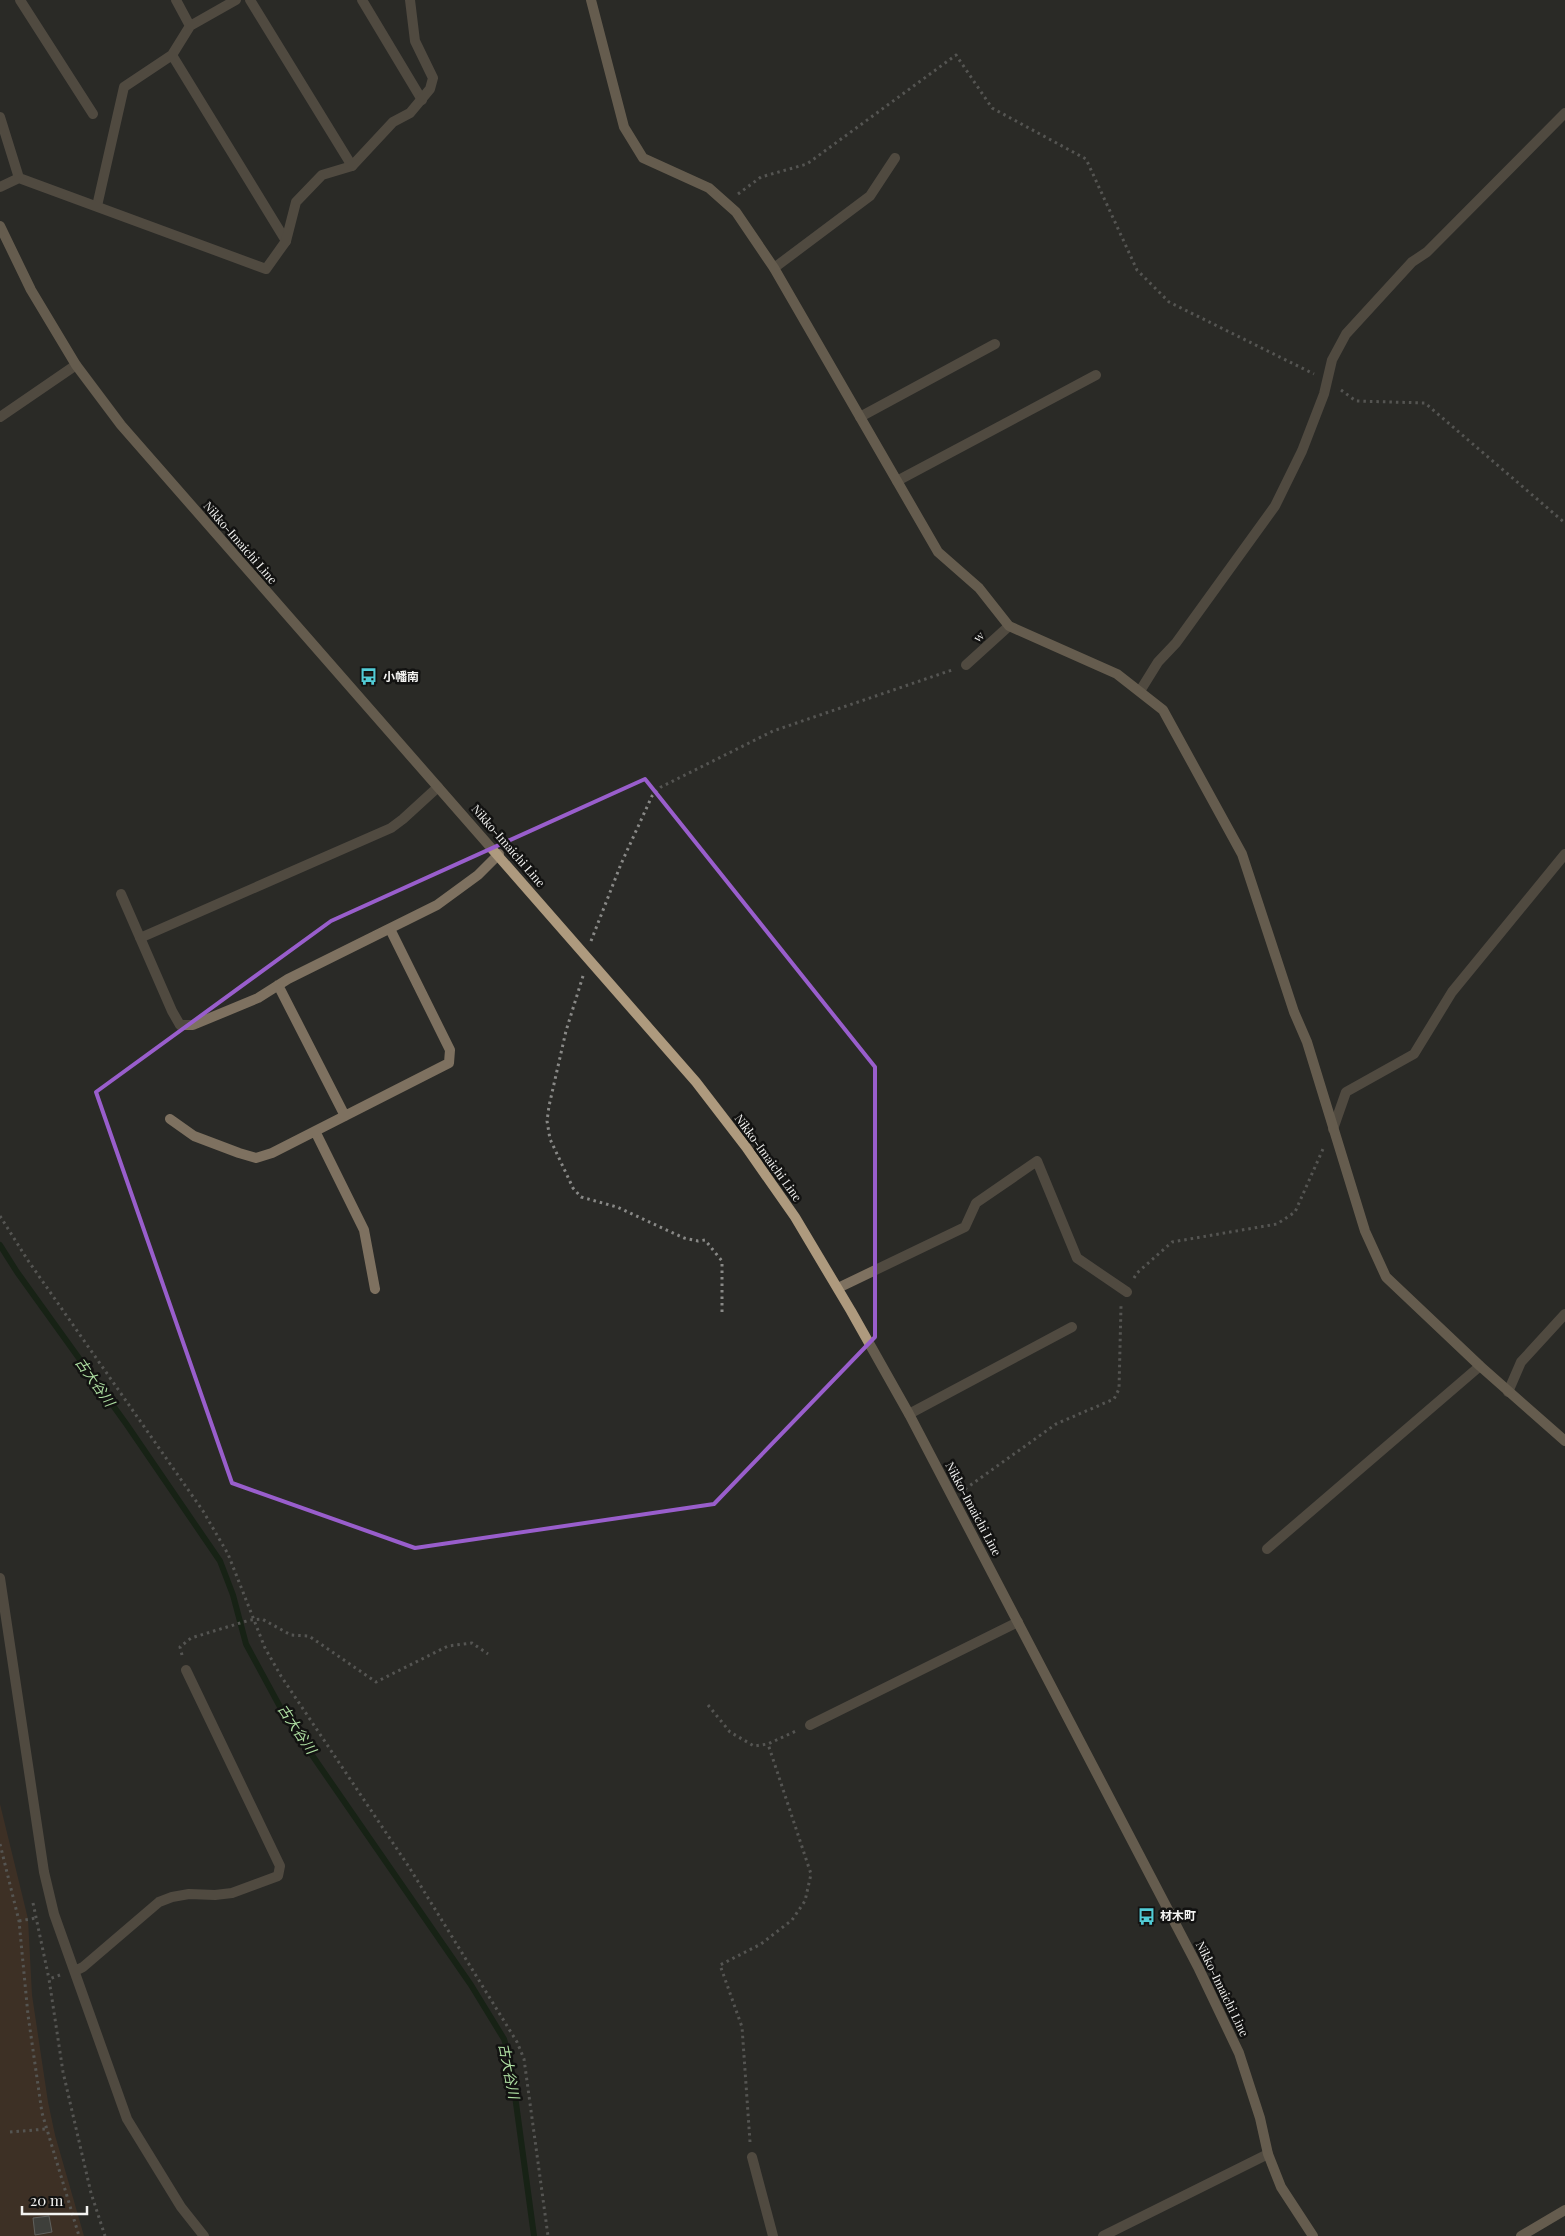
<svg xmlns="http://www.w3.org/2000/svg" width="1565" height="2236" font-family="'Playfair Display','Noto Sans JP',serif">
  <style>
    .green { fill: #553824 }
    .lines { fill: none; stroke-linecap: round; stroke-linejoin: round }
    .stream { stroke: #011900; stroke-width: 6 }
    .building { fill: #585956; stroke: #a1a29f }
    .path { stroke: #898987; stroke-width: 3; stroke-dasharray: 2.5 4; stroke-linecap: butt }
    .lane { stroke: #7e7160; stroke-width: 10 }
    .street { stroke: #7e7160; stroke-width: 10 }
    .secondary { stroke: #ae9a7e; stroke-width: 10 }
    .marked { fill: none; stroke: #995ecc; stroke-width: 4; stroke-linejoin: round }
    .labels { text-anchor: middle; stroke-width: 5; stroke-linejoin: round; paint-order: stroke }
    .street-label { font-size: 12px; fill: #f3f3f1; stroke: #121211 }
    .poi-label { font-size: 12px; font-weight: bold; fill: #f3f3f1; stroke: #121211; text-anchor: start }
    .water-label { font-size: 14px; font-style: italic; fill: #aedfa2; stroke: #121211 }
  </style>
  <rect width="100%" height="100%" fill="#2a2a27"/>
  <path class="green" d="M0 1804 28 1919 32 1995 48 2102 55 2135 84 2236H0Z"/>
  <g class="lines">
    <path class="stream" d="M0 1245 17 1272 127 1425 220 1561 233 1595 246 1644 285 1716 471 1985 504 2039 510 2059 534 2236"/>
  </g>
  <path class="building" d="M49 2216 52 2232 35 2235 33 2218Z"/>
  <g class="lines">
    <path class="path" d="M738 194 761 177 807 164 956 55 992 108 1086 159 1137 270 1169 302 1314 374
      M1341 390 1356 401 1425 403 1565 523
      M591 941 621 864 652 796 661 787 773 731 952 670
      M583 976 566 1031 549 1106 547 1121 550 1139 573 1188 581 1197 617 1207 684 1238 698 1241 705 1240 722 1261V1313
      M0 1216 27 1259 203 1511 228 1554 265 1648 281 1676 409 1867 517 2042 524 2059 548 2236
      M1134 1278 1137 1273 1172 1242 1277 1224 1295 1212 1323 1149
      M965 1489 1056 1424 1114 1399 1119 1389 1121 1306
      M182 1655 180 1647 191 1638 250 1620 262 1619 291 1635 309 1636 376 1682 448 1646 472 1643 488 1654
      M708 1705 730 1732 754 1746 768 1744 796 1731
      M0 1844 19 1921 28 2015 42 2113 79 2236
      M33 1903 49 1979
      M19 1921 36 1918
      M60 1975 49 1979 63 2072 91 2193 105 2236
      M10 2132 46 2129
      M750 2142 742 2027 720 1965 761 1944 792 1920 805 1901 811 1874 768 1744"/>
    <path class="lane" d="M20 0 93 114
      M250 0 352 166
      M362 0 422 100
      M190 26 236 0
      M172 55 286 241
      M97 206 124 87 172 55 190 26 176 0
      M774 268 870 196 895 158
      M860 417 995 344
      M897 481 1096 375
      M966 665 1009 626
      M838 1288 965 1227 976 1203 1037 1161 1077 1258 1127 1292
      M909 1414 1072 1327
      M1267 1549 1480 1366
      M752 2157 773 2236"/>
    <path class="street" d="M0 117 19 178
      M0 187 19 178 266 269 286 241 296 202 322 175 352 166 393 122 410 113 430 89 433 78 415 41 410 0
      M0 417 76 365
      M1140 691 1158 662 1176 643 1275 506 1302 451 1324 394 1332 360 1346 334 1412 262 1427 252 1565 113
      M121 894 172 1011 180 1025H193L258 998 288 979 437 905 478 875 499 854
      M140 938 391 828 403 819 438 787
      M278 985 345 1116
      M170 1119 194 1136 239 1153 256 1158 272 1153 449 1063 450 1050 390 929
      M1333 1129 1346 1092 1414 1054 1452 992 1565 854
      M315 1131 364 1230 375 1289
      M1508 1392 1521 1362 1565 1314
      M0 1578 44 1872 54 1914 127 2119 181 2207 204 2236
      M810 1725 1018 1622
      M75 1971 83 1967 159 1902 172 1897 189 1894 215 1895 232 1893 278 1876 280 1866 186 1670
      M1103 2236 1268 2154"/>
    <path class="secondary" d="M591 0 624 127 643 158 709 188 736 212 774 268 938 552 979 588 1009 626 1117 674 1163 710 1242 854 1294 1012 1307 1042 1365 1231 1386 1277 1480 1366 1565 1441
      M0 226 31 290 76 365 121 425 696 1082 746 1147 795 1217 851 1311 909 1414 1199 1969 1239 2053 1260 2118 1268 2154 1281 2187 1313 2236
      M1521 2236 1565 2210"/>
  </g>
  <path d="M0 0H1565V2236H0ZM645 779 875 1067V1337L714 1504 415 1548 232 1483 96 1092 331 921Z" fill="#2a2a27" fill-opacity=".55" fill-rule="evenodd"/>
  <path class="marked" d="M645 779 875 1067V1337L714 1504 415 1548 232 1483 96 1092 331 921Z"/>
  <defs>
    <symbol id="bus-bare" viewBox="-9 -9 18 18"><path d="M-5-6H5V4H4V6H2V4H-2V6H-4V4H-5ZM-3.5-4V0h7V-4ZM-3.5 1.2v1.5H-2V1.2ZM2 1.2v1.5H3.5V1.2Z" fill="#52ccd6" stroke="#121211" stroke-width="2.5" paint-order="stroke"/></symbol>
  </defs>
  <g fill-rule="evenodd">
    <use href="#bus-bare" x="356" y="664" width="25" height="25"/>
    <use href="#bus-bare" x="1134" y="1904" width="25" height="25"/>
  </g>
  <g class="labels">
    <g class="street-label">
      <text transform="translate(240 543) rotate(49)" y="4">Nikko-Imaichi Line</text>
      <text transform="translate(979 637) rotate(-42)" y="4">w</text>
      <text transform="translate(508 846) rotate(49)" y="4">Nikko-Imaichi Line</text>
      <text transform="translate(768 1158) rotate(54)" y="4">Nikko-Imaichi Line</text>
      <text transform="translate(973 1509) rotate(62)" y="4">Nikko-Imaichi Line</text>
      <text transform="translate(1222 1989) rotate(64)" y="4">Nikko-Imaichi Line</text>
    </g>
    <g class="poi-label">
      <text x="383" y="681">小幡南</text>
      <text x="1160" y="1920">材木町</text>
    </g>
    <g class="water-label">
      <text transform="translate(95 1382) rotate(55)" y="5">古大谷川</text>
      <text transform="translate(297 1729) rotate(56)" y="5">古大谷川</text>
      <text transform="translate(509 2071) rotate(79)" y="5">古大谷川</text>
    </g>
  </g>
  <path d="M22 2206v8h65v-8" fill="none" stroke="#f3f3f1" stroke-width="2.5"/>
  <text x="30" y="2206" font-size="15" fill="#f3f3f1" stroke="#121211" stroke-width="4" paint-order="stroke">20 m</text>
</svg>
